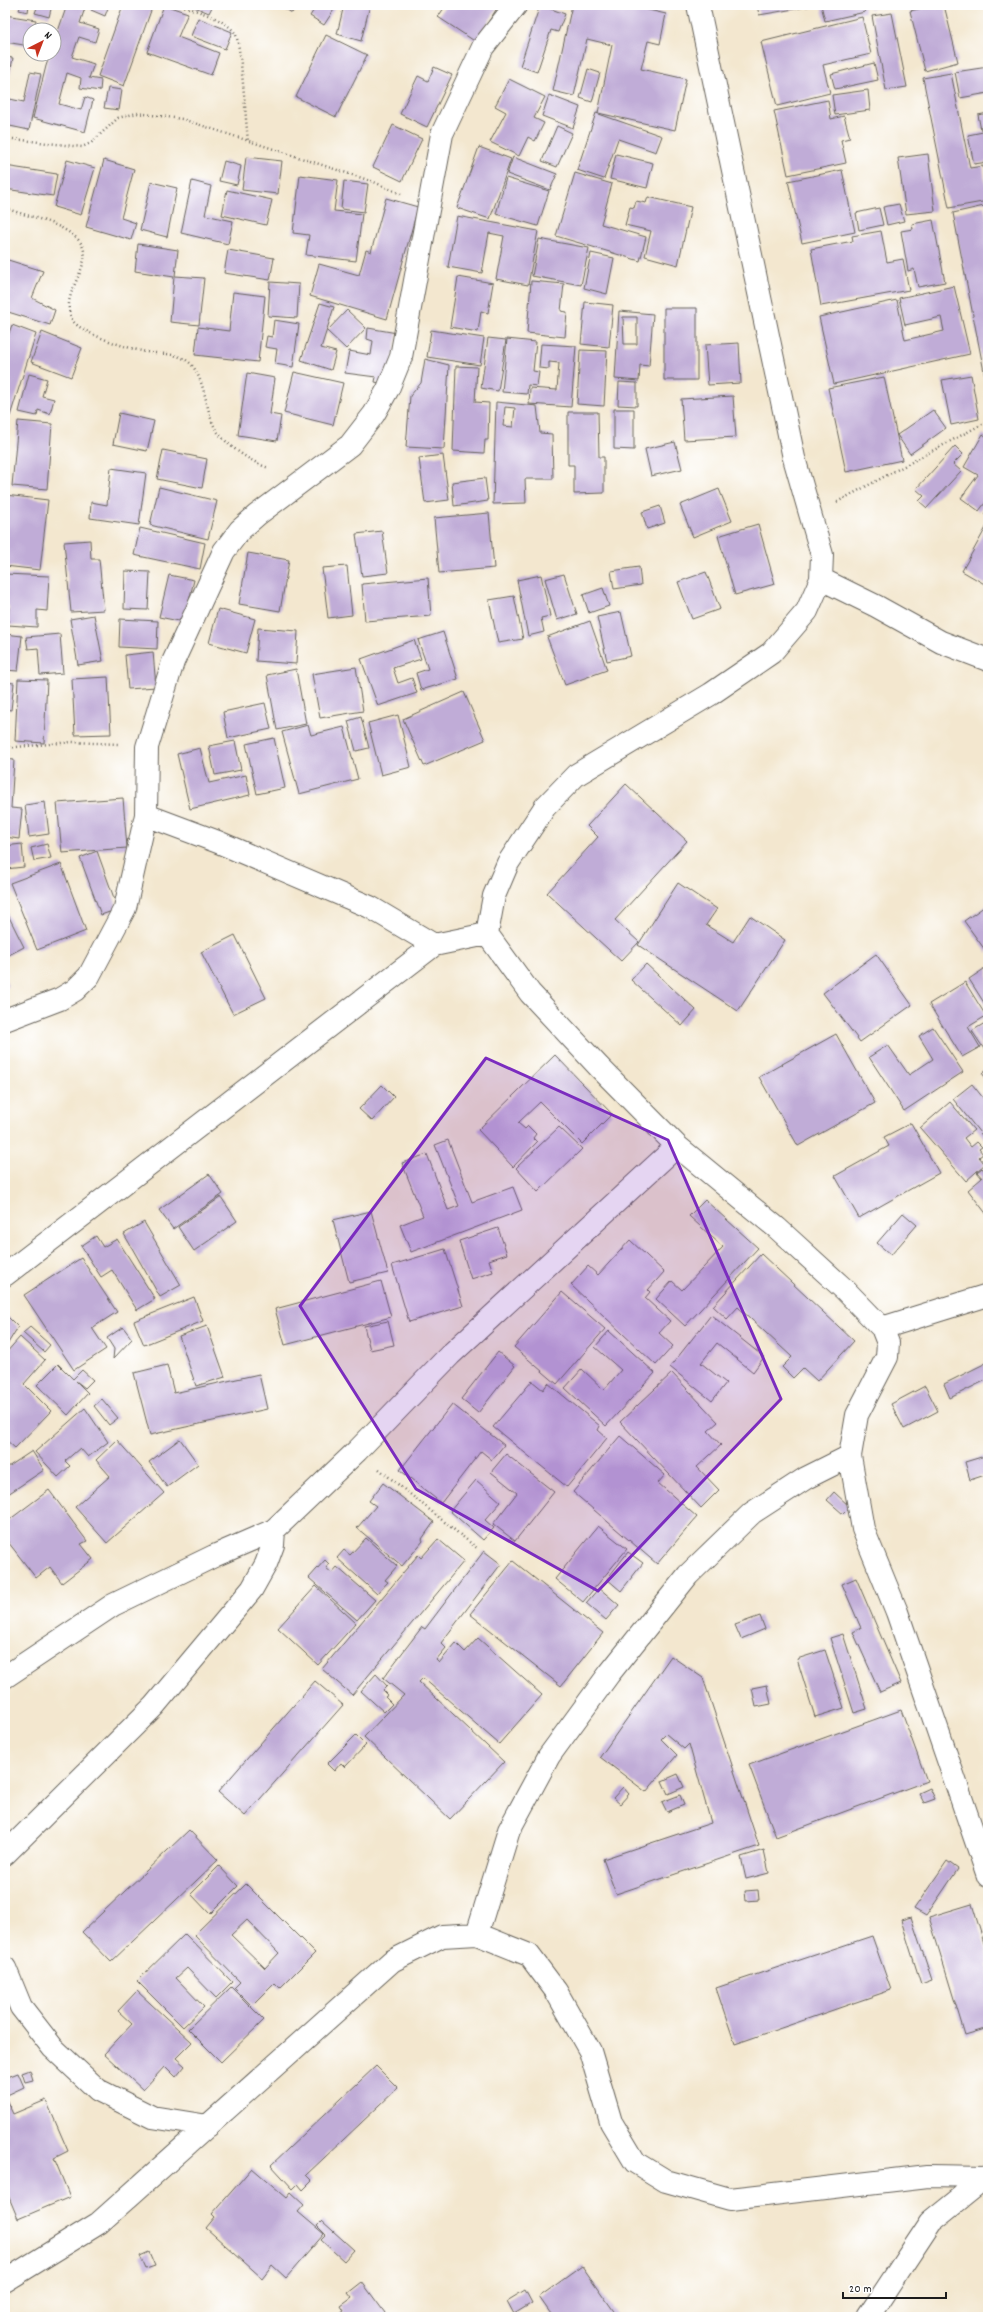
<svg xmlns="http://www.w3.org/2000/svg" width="993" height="2322" font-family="Dekko,sans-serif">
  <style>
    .building { fill: #c0acd7; fill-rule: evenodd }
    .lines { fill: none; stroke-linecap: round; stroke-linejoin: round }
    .minor-casing { stroke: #67635b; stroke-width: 24 }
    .path { stroke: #67635b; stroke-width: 2.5; stroke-dasharray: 1 3; stroke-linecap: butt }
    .minor { stroke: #fff; stroke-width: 22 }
    .marked { fill: #7b2cbf; fill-opacity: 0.2; stroke: #7b2cbf; stroke-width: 3; stroke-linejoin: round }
  </style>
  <rect width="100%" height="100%" fill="#fff"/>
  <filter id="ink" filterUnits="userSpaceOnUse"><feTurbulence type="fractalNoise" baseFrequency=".025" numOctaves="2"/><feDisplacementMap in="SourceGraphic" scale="8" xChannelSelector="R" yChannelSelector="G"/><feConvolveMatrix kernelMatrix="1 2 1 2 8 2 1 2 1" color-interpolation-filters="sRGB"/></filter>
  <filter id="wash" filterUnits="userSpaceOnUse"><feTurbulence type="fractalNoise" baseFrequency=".012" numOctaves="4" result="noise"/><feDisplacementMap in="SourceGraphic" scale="16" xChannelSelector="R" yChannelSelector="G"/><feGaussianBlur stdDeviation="0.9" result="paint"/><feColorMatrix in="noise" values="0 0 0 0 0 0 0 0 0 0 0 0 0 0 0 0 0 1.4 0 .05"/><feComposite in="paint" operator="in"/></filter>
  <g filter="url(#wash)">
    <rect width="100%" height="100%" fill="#f3e7cf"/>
    <g id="blocks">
      <path class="building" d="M21 5H29L28 12 19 10Z
        M38 5H52L49 17 35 13Z
        M67 5H86L80 23 99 29 95 42 79 37 72 57 94 64 89 78 101 80 100 91 80 88 81 78 67 73 59 104 81 110 85 97 93 100 85 132 33 118 46 66 50 54H54V43Z
        M93 5H109L105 16 91 10Z
        M123 5H153L124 86 98 76Z
        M164 5 188 13 178 37 219 53 211 75 147 52Z
        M190 5H213L209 13Z
        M279 5H298L292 13Z
        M317 5H337L324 25 310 16Z
        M344 5H370L361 41 337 34Z
        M446 5H499L476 42 438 17Z
        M540 5 565 14 558 32 551 30 537 72 520 66Z
        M572 5H627L666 14 660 44 648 41 641 69 686 79 675 130 598 113 612 45 587 39 574 96 553 91Z
        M757 5H812V6L759 15Z
        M821 5H863L865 12 825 21Z
        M869 5H882V6L870 9Z
        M935 5H944L958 62 925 71 910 11Z
        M892 13 907 87 886 90 872 16Z
        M5 15 36 20 34 30H30V46L5 42Z
        M862 17 871 54 823 65 830 93 777 106 761 42Z
        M198 18 232 32 225 49 191 36Z
        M326 35 367 55 336 117 296 97Z
        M5 57 13 58 6 93H5Z
        M874 63 878 80 835 89 831 74Z
        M434 67 452 75 427 127 400 114 418 76 428 81Z
        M988 67V93L960 98 955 72Z
        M588 69 600 73 592 102 580 98Z
        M30 72 41 74 29 130 5 125V98L24 102Z
        M951 73 970 168 983 166 988 201 949 208 923 78Z
        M509 79 545 97 534 118 544 123 535 141 528 137 519 156 490 142 506 112 495 106Z
        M108 88 122 90 119 110 104 108Z
        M868 90 870 110 835 115 832 95Z
        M549 95 580 107 573 128 542 116Z
        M828 100 831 119 844 116 850 138 841 140 846 163 788 175 774 111Z
        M596 113 662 136 656 152 618 139 604 179 577 170Z
        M988 113V128L981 130 978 115Z
        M393 125 422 139 402 181 373 167Z
        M557 126 572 133 557 167 542 161Z
        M988 131V162L974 164 968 135Z
        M479 147 511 159 490 219 457 208Z
        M616 154 653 163 647 188 610 179Z
        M928 154 935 211 906 214 898 158Z
        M246 157 282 161 278 194 242 190Z
        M513 157 557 174 550 190 507 174Z
        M67 160 95 168 81 215 54 207Z
        M104 160 134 169 121 218 136 223 131 240 86 227Z
        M224 161 241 166 237 185 219 181Z
        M5 166 57 174 53 196 5 189Z
        M842 170 855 232 802 243 788 181Z
        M575 173 612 184 601 224 646 237 640 261 556 236Z
        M300 175 338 180 334 211 362 214 356 261 306 255 309 235 293 233Z
        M506 178 549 191 538 226 496 214Z
        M192 181 211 186 205 215 233 221 228 244 181 233Z
        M344 181 368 184 364 212 341 209Z
        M151 182 177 188 167 237 140 230Z
        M227 190 272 200 266 225 222 215Z
        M648 197 691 207 678 265 645 256 651 231 625 225 630 207 634 208 636 201 646 203Z
        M386 198 418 207 387 319 310 296 319 264 359 275 366 250 371 252Z
        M899 204 904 221 887 225 883 207Z
        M984 206 988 225 987 387 953 213Z
        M879 208 883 225 859 230 856 213Z
        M457 216 538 231 528 285 496 279 504 236 489 233 482 273 448 267Z
        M933 220 945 282 918 287 914 269 908 271 901 231 913 229 912 224Z
        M881 231 887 262 903 259 909 290 821 306 811 249 853 241 852 236Z
        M539 239 589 248 581 285 532 276Z
        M138 244 178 250 175 276 204 278 199 325 170 322 174 277 135 271Z
        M228 250 274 258 270 280 224 273Z
        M591 253 614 258 607 294 584 288Z
        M5 259 43 271 32 298 55 310 50 325 5 311Z
        M458 277 493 283 488 313 481 311 478 332 450 327Z
        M531 281 564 284 561 311 567 312 565 337 527 333Z
        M270 282 299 284 297 318 268 316Z
        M954 286 970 354 834 384 819 317 897 300 905 340 944 331 941 317 905 325 899 298Z
        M233 292 265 296 258 362 195 355 198 327 229 331Z
        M585 302 613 305 609 347 581 344Z
        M320 303 334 307 321 348 336 352 331 370 301 360Z
        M664 308H697V380H664Z
        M347 310 366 328 346 349 327 331Z
        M619 311 653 314 649 366 640 365 639 381 615 379ZM623 317H637V344H624Z
        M274 320 299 324 293 367 275 364 277 349 265 347 267 336 272 337Z
        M12 325 36 334 10 416 5 413V343Z
        M368 328 397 333 389 385 375 382 376 377 345 373 349 351 371 355 373 341 367 339Z
        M431 330 484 338 480 365 427 357Z
        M42 332 82 348 71 377 31 362Z
        M488 338 506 340 498 391 481 388Z
        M507 339 536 342 533 371 539 372 537 386 528 385 527 394 502 392Z
        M739 343 741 383 708 385 705 345Z
        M541 344 576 346 571 407 529 404 530 388 557 390 559 363 549 362V369L539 368Z
        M580 350 607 351 604 406 577 404Z
        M425 359 449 365 444 449 406 447 410 396 421 383Z
        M456 366 477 367 475 402 489 403 488 440H485L484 453 453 451Z
        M294 372 343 383 333 425 284 413Z
        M247 373 275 378 270 414 281 416 277 441 238 435Z
        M29 374 47 379 42 396 54 399 50 414 38 410 37 416 19 412Z
        M971 375 979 419 951 425 942 380Z
        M884 377 902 460 846 472 828 388Z
        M619 382 637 383V406L618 405Z
        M733 396 736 437 684 440 681 399Z
        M496 402 537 406 540 433 552 434 553 479H525L526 503 493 504ZM505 407 515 408 513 427 503 426Z
        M614 409H634V450L614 449Z
        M933 410 946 428 910 454 897 435Z
        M568 412H598L599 457H604V493L574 494V465H568Z
        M119 413 154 421 147 451 113 444Z
        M5 419 9 420 6 436H5Z
        M18 421 52 424 47 489 12 486Z
        M983 434 988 438V499L979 511 961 498 978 475 964 467Z
        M675 442 682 469 651 476 645 449Z
        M955 446 963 454 953 464 961 471 927 508 919 501 924 496 916 489Z
        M163 450 207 459 202 488 157 479Z
        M443 455 449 500 425 503 419 458Z
        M111 468 146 473 139 525 90 518 91 502 107 505Z
        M485 478 488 501 454 506 452 482Z
        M159 487 217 501 208 539 150 525Z
        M719 489 732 521 693 537 680 505Z
        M5 495 48 500 40 570 5 566Z
        M660 506 665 523 647 529 642 512Z
        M988 509V518L984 514Z
        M489 513 494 568 439 573 434 518Z
        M758 524 775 584 735 595 718 536Z
        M988 524V586L962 571Z
        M140 528 205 543 200 569 134 555Z
        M382 531 388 573 362 576 356 534Z
        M90 540 91 559H99L104 610 71 612 64 542Z
        M248 553 289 560 280 611 239 604Z
        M347 566 352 615 328 618 322 568Z
        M639 567 641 585 614 589 611 571Z
        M125 571 150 572 148 610 124 609Z
        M706 572 720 609 692 619 678 582Z
        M5 574 49 576 47 611 37 610V627L8 625 9 606H5Z
        M564 574 577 614 557 620 545 579Z
        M169 575 194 580 184 622 159 617Z
        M541 575 550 616 541 618 544 632 528 636 517 580Z
        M428 578 431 616 365 621 362 584Z
        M603 588 609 606 589 613 583 595Z
        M514 596 523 639 498 643 489 600Z
        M218 609 255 619 246 653 209 643Z
        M621 612 631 656 607 661 597 617Z
        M94 615 103 661 78 665 70 619Z
        M120 619 158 621 157 649 119 647Z
        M590 621 607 670 565 685 547 637Z
        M258 628 298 631 296 664 256 661Z
        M443 632 458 679 421 690 416 673 428 669 418 640Z
        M5 634 22 636 18 671 5 670Z
        M60 634 63 673 40 675 38 648 28 649 26 637Z
        M414 640 421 659 393 668 398 683 412 678 417 693 378 706 361 659Z
        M153 652 156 687 128 689 125 655Z
        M356 667 363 711 320 718 312 674Z
        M296 669 306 724 277 730 267 675Z
        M108 677 111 734 75 735 72 679Z
        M18 679 47 680 44 743 15 741Z
        M5 682 14 683 11 710 5 709Z
        M464 692 485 740 424 766 403 719Z
        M265 703 271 729 228 738 223 712Z
        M398 715 411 767 381 775 368 723Z
        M361 717 369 748 356 751 348 721Z
        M308 725 311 735 344 727 358 779 299 794 282 732Z
        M274 738 285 788 257 794 246 744Z
        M235 741 241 770 215 775 209 746Z
        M200 748 209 783 246 775 250 795 190 809 177 754Z
        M5 759 14 760 11 808 22 809 19 839 5 837Z
        M626 784 687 841 615 920 639 942 621 961 547 893 598 837 587 826Z
        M123 798 127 848 62 853 57 803Z
        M45 802 49 834 29 837 25 805Z
        M22 844 24 867 5 869V846Z
        M47 844 51 858 34 861 31 848Z
        M97 851 118 909 101 915 80 858Z
        M61 864 86 931 37 950 10 883Z
        M678 883 717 909 706 925 733 942 750 916 785 940 738 1011 638 945Z
        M988 904V954L964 921Z
        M5 909 24 947 7 956 5 953Z
        M235 935 266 998 233 1014 201 952Z
        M876 954 912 1005 860 1042 823 993Z
        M646 964 696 1010 682 1026 631 980Z
        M987 967 988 969V1009L969 979Z
        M5 978 8 987 5 988Z
        M965 982 986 1016 968 1027 980 1047 962 1057 929 1004Z
        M988 1021V1055L972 1031Z
        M933 1027 963 1072 904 1111 869 1057 888 1045 909 1075 933 1059 919 1036Z
        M836 1034 875 1103 798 1146 759 1077Z
        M555 1055 612 1114 582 1144 540 1102 518 1123 525 1129 528 1126 536 1134 533 1138 537 1142 513 1167 478 1130Z
        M988 1068V1081L982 1073Z
        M972 1084 988 1104V1143L953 1099Z
        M382 1085 394 1097 372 1121 359 1109Z
        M950 1102 974 1130 964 1138 971 1147 977 1142 982 1147 979 1149 983 1154 979 1157 985 1164 966 1181 920 1128Z
        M911 1123 939 1173 859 1218 835 1176 889 1146 884 1137Z
        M559 1127 582 1149 538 1192 516 1168Z
        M448 1140 472 1202 513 1187 522 1210 411 1252 400 1225 423 1216 402 1163 427 1154 448 1210 459 1206 435 1145Z
        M982 1168 988 1175V1216L968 1190 982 1178 977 1172Z
        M209 1174 223 1194 173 1229 159 1210Z
        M221 1197 237 1221 194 1251 178 1227Z
        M705 1200 758 1248 685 1326 656 1299 672 1281 682 1290 723 1247 689 1216Z
        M371 1211 388 1273 349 1282 333 1220Z
        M903 1213 917 1225 891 1255 877 1243Z
        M144 1222 181 1285 160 1297 124 1234Z
        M498 1228 507 1254 489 1260 493 1272 471 1279 459 1241Z
        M96 1236 103 1247 117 1239 155 1299 137 1310 112 1270 101 1277 81 1246Z
        M630 1240 664 1272 648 1290 650 1292 645 1298 670 1321 659 1333 673 1346 656 1365 571 1285 588 1266 598 1275Z
        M445 1249 463 1306 409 1322 392 1265Z
        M761 1254 854 1341 817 1381 803 1368 793 1378 782 1367 792 1357 738 1307 727 1319 713 1306Z
        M81 1258 117 1312 92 1328 106 1349 74 1370 24 1295Z
        M381 1281 391 1317 285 1345 275 1309Z
        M562 1292 605 1329 557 1384 514 1347Z
        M194 1297 203 1321 144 1345 134 1321Z
        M5 1314 18 1327 5 1348Z
        M711 1315 764 1357 753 1372 717 1343 701 1363 726 1383 712 1401 670 1367Z
        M388 1321 394 1345 370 1350 364 1326Z
        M207 1326 225 1377 196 1386 179 1336Z
        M30 1327 50 1345 44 1352 23 1333Z
        M123 1327 132 1339 113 1359 114 1349 107 1338Z
        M609 1331 655 1373 606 1426 565 1388 582 1369 604 1390 621 1370 595 1347Z
        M20 1337 45 1360 24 1384 51 1411 15 1448 5 1439V1354Z
        M498 1352 515 1366 478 1413 461 1399Z
        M988 1362V1379L950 1398 944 1384Z
        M58 1364 73 1379 82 1370 93 1380 85 1388 76 1381 88 1393 68 1415 37 1385Z
        M167 1365 174 1393 259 1374 267 1409 150 1435 134 1373Z
        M672 1373 718 1422 708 1431 721 1445 697 1467 719 1490 701 1508 620 1422Z
        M532 1381 543 1390 548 1383 600 1426 598 1430 607 1438 567 1487 493 1427Z
        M925 1386 938 1411 904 1429 891 1404Z
        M102 1399 118 1418 109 1425 94 1406Z
        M452 1404 504 1445 492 1460 481 1451 441 1503 400 1470Z
        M85 1408 108 1442 88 1457 80 1448 65 1461 70 1466 58 1477 35 1452Z
        M620 1436 665 1475 658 1483 697 1517 657 1564 573 1492Z
        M180 1439 198 1464 167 1487 149 1462Z
        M117 1440 164 1493 107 1543 75 1507 110 1476 96 1460Z
        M32 1451 44 1470 5 1496V1469Z
        M506 1454 554 1492 515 1541 493 1524 517 1493 491 1472Z
        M988 1455V1474L970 1480 965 1462Z
        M476 1480 501 1502 485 1520 494 1528 483 1540 450 1511Z
        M383 1483 434 1522 422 1539 423 1541 402 1566 357 1528 376 1506 369 1501Z
        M988 1489V1500L985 1490Z
        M49 1490 87 1541 81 1544 93 1559 62 1583 50 1567 36 1578 5 1538V1523Z
        M834 1492 850 1507 843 1514 827 1500Z
        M598 1526 627 1549 583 1602 555 1579Z
        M366 1538 397 1566 385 1580 388 1582 377 1594 337 1558 344 1550 350 1555Z
        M438 1539 464 1561 352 1695 322 1669 418 1555 421 1558Z
        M484 1551 501 1564 441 1643 446 1648 436 1660 439 1663 456 1643 465 1652 478 1638 542 1695 499 1744 423 1678 419 1682 504 1762 450 1819 364 1737 404 1695 383 1678 422 1627 425 1629Z
        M628 1552 643 1563 621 1591 607 1579Z
        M325 1560 329 1564 326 1568 332 1573 337 1567 375 1600 357 1620 309 1578Z
        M513 1561 603 1633 561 1686 470 1614Z
        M856 1578 901 1683 880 1692 853 1632 861 1628 842 1584Z
        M316 1586 356 1623 318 1665 278 1628Z
        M599 1588 619 1605 606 1620 586 1603Z
        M760 1616 765 1629 741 1639 735 1625Z
        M843 1634 867 1709 854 1713 830 1638Z
        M825 1650 844 1708 815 1717 797 1659Z
        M671 1656 703 1678 759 1846 616 1894 603 1859 711 1823 689 1744 684 1749 666 1734 661 1739 677 1755 646 1792 600 1757Z
        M376 1674 387 1686 383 1690 388 1695 385 1697 392 1704 384 1712 361 1691Z
        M315 1681 343 1705 245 1816 218 1792Z
        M767 1685 771 1704 756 1707 752 1688Z
        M901 1710 927 1781 776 1837 749 1765Z
        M356 1735 366 1745 345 1767 341 1763 334 1771 327 1764Z
        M678 1774 684 1787 668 1794 662 1781Z
        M623 1787 629 1794 620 1804 613 1798Z
        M930 1788 935 1799 924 1803 919 1793Z
        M680 1795 684 1805 667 1812 662 1802Z
        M189 1830 218 1860 111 1962 82 1932Z
        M764 1850 769 1873 746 1879 741 1857Z
        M947 1861 958 1869 926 1916 914 1909Z
        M219 1866 238 1886 210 1914 191 1894Z
        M246 1884 315 1953 280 1988 275 1983 252 2006 234 1988 240 1982 194 1935ZM247 1920 279 1953 265 1968 231 1935Z
        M758 1890 759 1900 746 1901 745 1891Z
        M972 1904 988 1956V2028L965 2035 929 1917Z
        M911 1917 932 1980 921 1984 901 1920Z
        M185 1934 232 1982 216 1998 187 1968 176 1978 204 2007 183 2027 137 1981Z
        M872 1936 891 1990 735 2044 716 1988Z
        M231 1987 264 2020 221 2062 188 2029Z
        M137 1991 192 2042 176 2058 185 2066 176 2077 165 2066 143 2090 104 2054 132 2024 118 2011Z
        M376 2066 398 2088 306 2175 312 2181 303 2190 298 2184 293 2189 271 2165Z
        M30 2070 33 2080 25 2082 22 2073Z
        M18 2073 24 2087 5 2096V2078Z
        M5 2097 13 2114 46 2100 68 2151 54 2158 70 2197 18 2219 5 2188Z
        M252 2168 287 2198 291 2193 304 2205 298 2212 324 2234 286 2278 272 2265 262 2278 206 2228 215 2217 212 2214Z
        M322 2221 354 2250 344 2261 321 2240 326 2235 317 2226Z
        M149 2252 155 2266 146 2269 140 2256Z
        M582 2266 618 2317H553L539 2297Z
        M362 2282 388 2317H336L344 2311 341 2306 352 2298 348 2293Z
        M525 2290 532 2303 514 2314 507 2301Z"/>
    </g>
  </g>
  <g filter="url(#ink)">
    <use href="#blocks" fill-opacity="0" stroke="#67635b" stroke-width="1"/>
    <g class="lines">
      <defs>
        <path id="minor" d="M698 5 794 458 822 555 821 579 807 611 771 653 711 694 576 775 545 807 508 863 494 896 487 934 530 993 599 1067 677 1146 777 1228 844 1289 882 1328 888 1343 887 1357 857 1415 850 1456 863 1529 897 1612 988 1876
          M821 579 876 606 941 642 988 660
          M146 815 218 842 370 907 434 945
          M5 1020 60 999 75 990 89 976 125 908 146 815 147 747 173 662 224 551 240 530 257 515 350 445 374 414 388 389 401 357 442 134 483 47 516 5
          M5 1275 434 945 487 934
          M882 1328 988 1295
          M5 1677 113 1605 214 1556 274 1530 357 1451 450 1355 677 1146
          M5 1854 154 1706 252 1589 266 1564 273 1545 274 1530
          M477 1934 509 1830 549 1756 609 1674 688 1575 752 1513 806 1478 850 1456
          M5 1968 21 2007 53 2048 98 2090 152 2117 208 2126
          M5 2281 99 2223 392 1961 442 1936 477 1934 529 1955 556 1991 590 2051 611 2122 635 2162 666 2181 730 2199 928 2176 987 2177
          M868 2317 931 2222 988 2176"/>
      </defs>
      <use href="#minor" class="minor-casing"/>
      <path class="path" d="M181 5C198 12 224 18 235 33 241 41 246 124 248 141
        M5 138 82 147 91 143 118 118 137 113 182 119 374 182 401 194
        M5 208C26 216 51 220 70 233 109 258 54 290 73 321 81 333 127 348 142 351 157 355 178 351 191 364 205 380 206 410 214 426 222 443 252 463 269 468
        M837 502 988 421
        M5 748 72 742 118 744
        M379 1469 478 1549"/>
      <use href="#minor" class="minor"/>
    </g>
  </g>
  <path class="marked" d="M486 1058 668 1140 781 1399 598 1591 416 1489 300 1306Z"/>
  <rect width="993" height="2322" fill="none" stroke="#fff" stroke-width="20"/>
  <g transform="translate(42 42) rotate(42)"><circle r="19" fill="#ffffff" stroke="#a4a4a4"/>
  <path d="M0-3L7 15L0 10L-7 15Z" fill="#c8321e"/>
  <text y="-6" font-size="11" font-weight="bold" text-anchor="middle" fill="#1c1c1c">N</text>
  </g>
  <path d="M843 2292v6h103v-6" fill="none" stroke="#1c1c1c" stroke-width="2"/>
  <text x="849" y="2292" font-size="12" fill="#1c1c1c" stroke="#ffffff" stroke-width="3" paint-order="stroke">20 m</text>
</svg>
